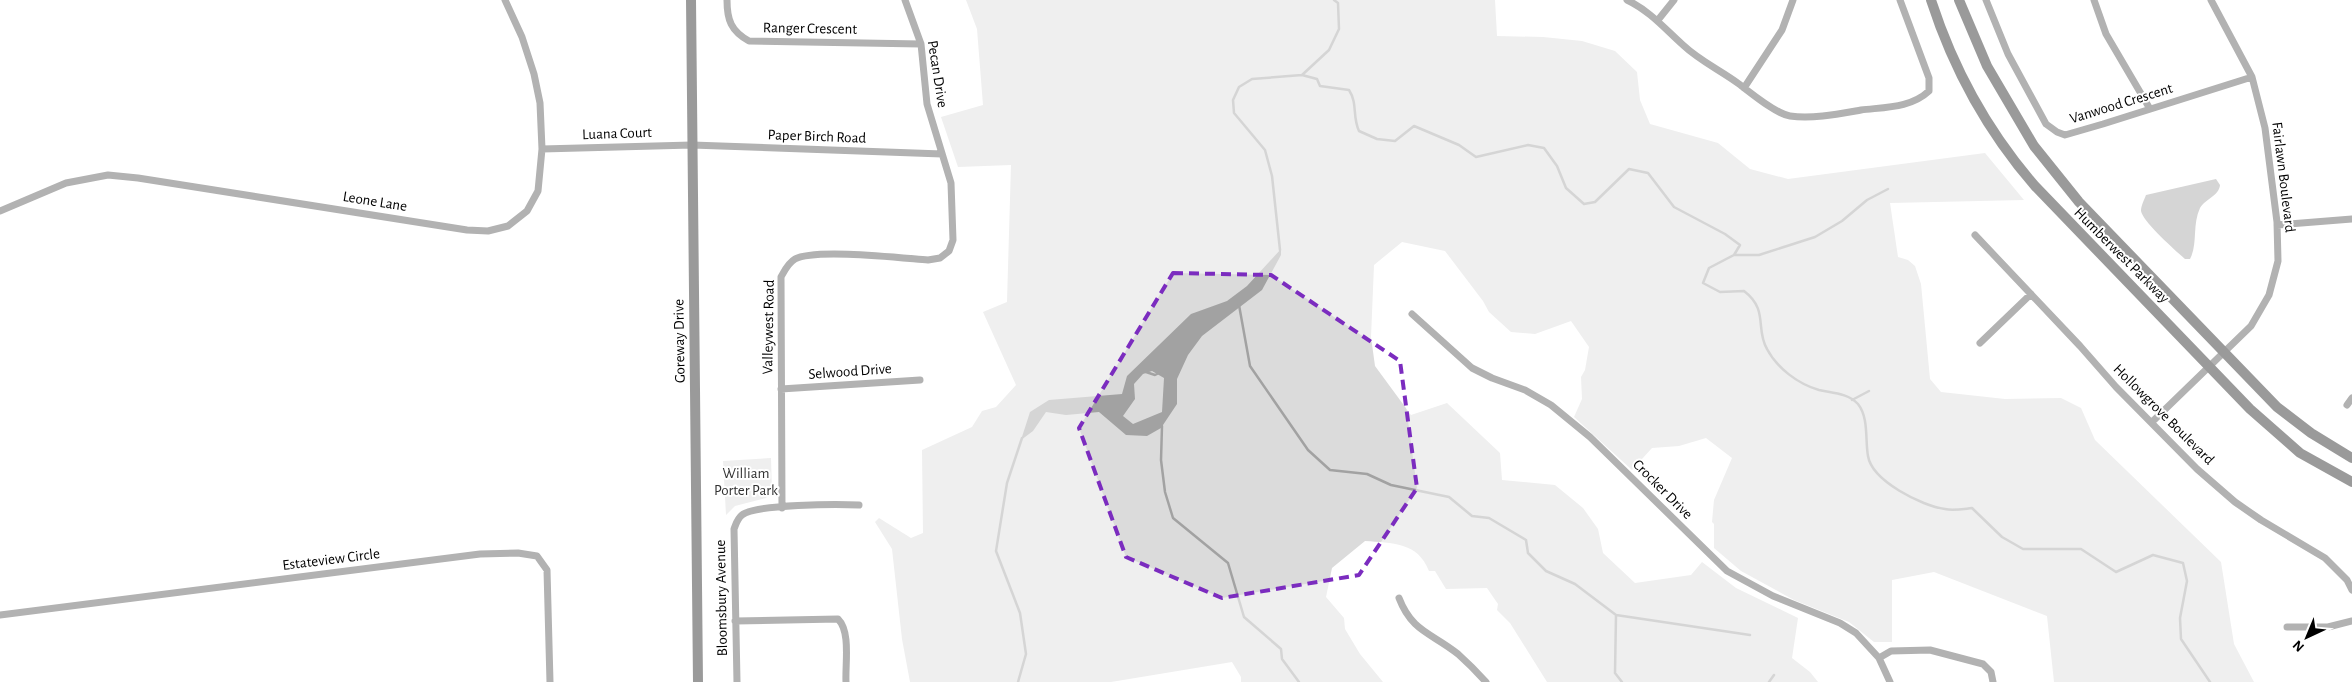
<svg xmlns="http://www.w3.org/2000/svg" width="2352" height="682" font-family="'Alegreya Sans',sans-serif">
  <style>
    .green { fill: #dbdbdb }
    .water { fill: #a2a2a2; fill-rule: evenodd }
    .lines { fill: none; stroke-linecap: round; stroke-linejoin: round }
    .stream { stroke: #a2a2a2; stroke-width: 2.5 }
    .street { stroke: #545454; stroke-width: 7 }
    .secondary { stroke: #212121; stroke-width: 10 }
    .marked { fill: none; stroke: #7b2cbf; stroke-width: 4; stroke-dasharray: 10 6; stroke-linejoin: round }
    .labels { text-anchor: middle; stroke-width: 4; stroke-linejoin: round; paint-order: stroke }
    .street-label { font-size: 15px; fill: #000; stroke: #fff }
    .park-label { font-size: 15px; fill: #323232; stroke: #fff }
  </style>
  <rect width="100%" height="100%" fill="#fff"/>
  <path class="green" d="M966 0H1495L1497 36 1543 37 1582 41 1615 51 1637 72 1640 100 1650 124 1718 143 1750 169 1788 179 1985 153 2024 200 1890 203 1898 257 1908 260 1915 266 1921 284 1930 379 1941 392 2005 399 2061 398 2081 408 2095 440 2221 562 2234 644 2254 682H2054L2047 616 1934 572 1892 580V642H1874L1849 622 1794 600 1741 571 1714 548V524L1712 522 1714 500 1732 458 1706 438 1679 446 1652 448 1632 470 1574 417 1582 399 1581 377 1585 370 1589 347 1571 321 1535 334 1511 332 1489 312 1483 301 1445 251 1402 242 1374 265 1371 337 1375 366 1411 415 1447 403 1500 453 1502 480 1555 485 1583 508 1598 529 1603 553 1635 583 1691 575 1702 562 1736 588 1798 618 1792 658 1810 672 1818 682H1547L1510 623 1497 610 1498 604 1487 588 1446 589 1435 571H1429C1418 542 1392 543 1365 541L1332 568 1326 597 1344 618 1345 629 1360 654 1383 682H1241V677L1232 662 1111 682H910L902 639 892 549 875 522 879 518 911 538 923 533 922 450 972 427 982 411 996 407 1016 385 983 312 1007 302 1011 165 958 167 941 117 983 105 977 29Z
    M771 458 772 491 766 498 735 506 726 515 723 461Z"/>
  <path class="water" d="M2216 179 2220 185C2219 196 2205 199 2200 208 2192 225 2198 244 2190 259H2185C2176 251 2143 222 2141 211 2141 206 2144 200 2146 195Z
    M1281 249V255L1262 290 1202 336 1188 355 1177 379V404L1161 428 1147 436 1126 435 1099 412 1066 415 1046 412 1033 431 1021 440 1030 412 1049 400 1122 394 1127 376 1191 314 1227 301 1247 286ZM1152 371 1164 378 1162 412 1133 424 1123 416 1135 399 1134 384 1143 374Z"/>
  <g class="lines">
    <path class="stream" d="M1302 75 1329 50 1339 29 1338 3 1334 0
      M1888 189 1867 200 1842 221 1815 237 1759 255H1734L1709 268 1703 283 1720 292 1744 291C1769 310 1755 329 1767 349 1777 368 1798 384 1819 390 1832 393 1848 393 1858 404 1869 418 1865 440 1868 456 1872 481 1922 506 1945 509 1953 511 1963 509 1972 508L2002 537 2023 549H2081L2116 572 2153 555 2183 563 2187 581 2180 618 2181 639 2210 682
      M1280 250 1272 176 1265 150 1234 113 1233 100 1239 87 1252 79 1302 75 1317 79 1320 86 1349 90C1358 104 1352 116 1359 131L1377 139 1395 141 1414 126 1459 145 1476 157 1528 145 1544 148 1557 166 1566 188 1584 204 1595 202 1629 169 1648 173 1674 207 1725 234 1740 245 1734 255
      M1239 305 1250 366 1308 450 1330 470 1367 474 1391 485 1449 497 1472 516 1489 518 1526 540 1528 553 1546 571 1575 584 1616 615 1750 635
      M1146 372 1155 375 1159 373
      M1852 400 1869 391
      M1162 426 1161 460 1165 492 1173 518 1228 563 1244 617 1281 649 1282 659 1299 682
      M1616 615 1615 673 1622 682
      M1018 682 1026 654 1020 613 996 551 1007 483 1022 438
      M1769 682 1774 675"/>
    <path class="street" d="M727 0C727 20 731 31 749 41L921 44
      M1627 0C1650 11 1665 29 1683 45 1700 61 1720 70 1739 84 1751 93 1776 114 1790 116 1813 119 1838 114 1861 110 1885 107 1911 108 1929 91V78L1900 0
      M1986 0 2008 54 2046 124 2057 132 2065 135 2103 124 2252 77
      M2094 0 2106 34 2150 109
      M1658 20 1674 0
      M1744 88 1782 30 1793 0
      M542 149 692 145 942 154
      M0 211 66 183 108 175 138 178 467 230 488 231 508 226 527 211 538 191 542 149 540 103 534 74 522 37 505 0
      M2277 225 2352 219
      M1975 235 2080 346 2116 387 2197 469 2235 502 2261 520 2325 558 2347 580 2352 590
      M1412 314 1472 368 1492 378 1525 390 1551 405 1590 437 1727 571 1773 596 1840 623 1856 633 1879 658 1890 682
      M1980 343 2031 294
      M781 389 920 380
      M2347 405 2352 398
      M2152 422 2251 326 2269 295 2278 261 2277 222 2265 128 2252 77 2211 0
      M782 508 781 277C785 270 788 263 795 259 815 248 902 258 928 260L940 258 949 251 953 240 951 183 927 104 921 44 905 0
      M1399 598C1412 632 1432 633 1458 654 1468 663 1477 672 1486 682
      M0 615 480 554 518 553 537 556 547 570 550 682
      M735 621 838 619C851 632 845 664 846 682
      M2287 627H2328L2352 621
      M1879 658 1891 651 1930 650 1983 664 1991 672 1993 682
      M737 682 734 529C736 524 737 519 742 515 756 504 838 504 859 505"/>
    <path class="secondary" d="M691 0 698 682
      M1931 0C1953 68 1988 132 2035 186L2250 409 2300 453 2352 482
      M1959 0 1987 66 2034 146 2079 202 2277 407 2311 433 2352 458"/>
  </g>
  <path d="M0 0H2352V682H0ZM1173 273 1271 275 1400 361 1417 488 1359 575 1222 598 1126 557 1079 428Z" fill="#fff" fill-opacity=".55" fill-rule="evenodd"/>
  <path class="marked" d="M1173 273 1271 275 1400 361 1417 488 1359 575 1222 598 1126 557 1079 428Z"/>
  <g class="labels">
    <g class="street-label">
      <text transform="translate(810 28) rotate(1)" y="5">Ranger Crescent</text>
      <text transform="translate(938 74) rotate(81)" y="5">Pecan Drive</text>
      <text transform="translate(2121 103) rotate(-17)" y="5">Vanwood Crescent</text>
      <text transform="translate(617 133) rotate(-2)" y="5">Luana Court</text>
      <text transform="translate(817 136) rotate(2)" y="5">Paper Birch Road</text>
      <text transform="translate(2284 177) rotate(83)" y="5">Fairlawn Boulevard</text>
      <text transform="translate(375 201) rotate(9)" y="5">Leone Lane</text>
      <text transform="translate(2122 255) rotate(45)" y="5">Humberwest Parkway</text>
      <text transform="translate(768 327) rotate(-89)" y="5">Valleywest Road</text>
      <text transform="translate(679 341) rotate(-91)" y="5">Goreway Drive</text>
      <text transform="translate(850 371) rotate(-4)" y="5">Selwood Drive</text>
      <text transform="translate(2164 414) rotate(45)" y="5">Hollowgrove Boulevard</text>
      <text transform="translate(1663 489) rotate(45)" y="5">Crocker Drive</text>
      <text transform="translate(331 559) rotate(-7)" y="5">Estateview Circle</text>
      <text transform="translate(721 598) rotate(-91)" y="5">Bloomsbury Avenue</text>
    </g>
    <g class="park-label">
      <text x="746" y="478">William<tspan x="746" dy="17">Porter Park</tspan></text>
    </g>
  </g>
  <g transform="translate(2307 637) rotate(224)" stroke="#ffffff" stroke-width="4" paint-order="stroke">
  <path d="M0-4L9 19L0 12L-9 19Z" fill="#000000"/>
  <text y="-8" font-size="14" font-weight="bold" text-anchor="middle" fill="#000000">N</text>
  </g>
</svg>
